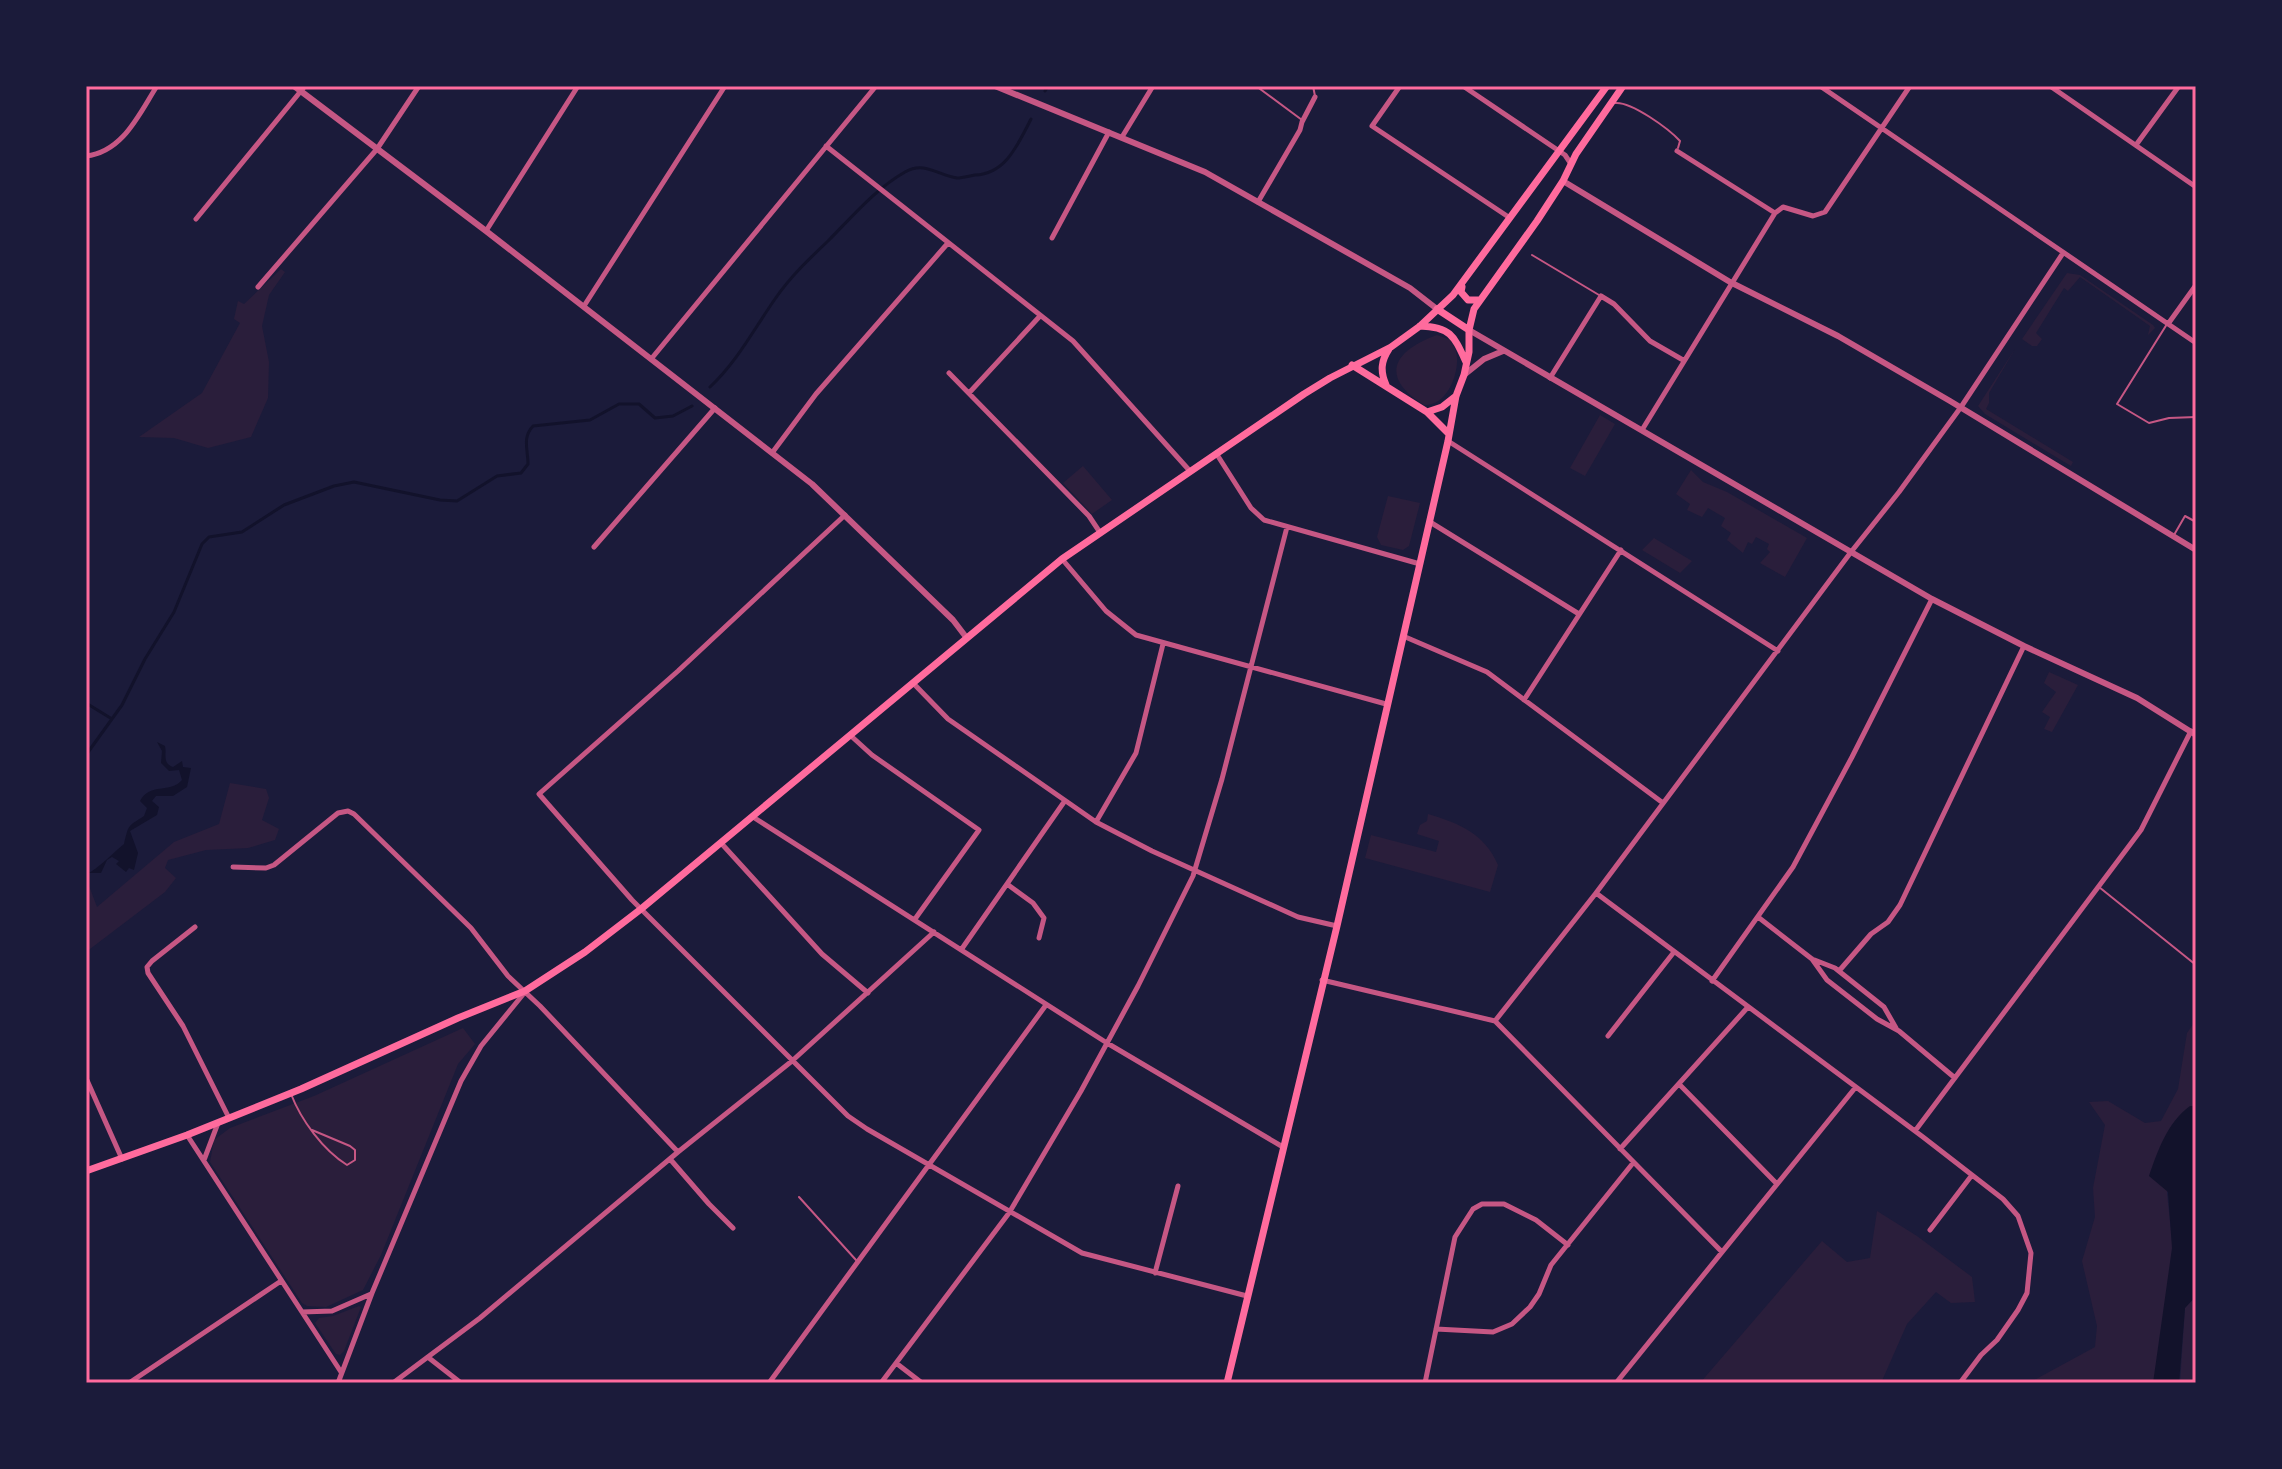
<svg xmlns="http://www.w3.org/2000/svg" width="2282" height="1469" font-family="Lato,sans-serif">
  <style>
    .green { fill: #2a1e3b }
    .water { fill: #12122b }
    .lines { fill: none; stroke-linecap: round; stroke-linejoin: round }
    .stream { stroke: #12122b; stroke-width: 3 }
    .service { stroke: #c65784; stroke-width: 2 }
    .minor { stroke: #c65784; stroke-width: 5 }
    .tertiary { stroke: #c65784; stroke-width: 6 }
    .secondary { stroke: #ff6b9d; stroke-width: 7 }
    .neatline { fill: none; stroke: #ff6b9d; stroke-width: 3 }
  </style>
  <rect width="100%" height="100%" fill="#1b1b3a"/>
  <path class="green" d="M281 269 285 272 269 295 262 326 269 362 268 398 251 437 208 448 174 438 139 437 202 393 240 323 234 319 238 301 244 304Z
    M2067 273 2080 275 2153 325 2155 328 2148 335 2150 326 2080 277 2068 291 2064 288 2036 333 2042 339 2037 346H2032L2022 339Z
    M1437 335 1451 340C1453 345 1457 351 1457 358 1458 377 1446 406 1424 405 1379 377 1393 351 1437 335Z
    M2015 349 1989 393V403L1986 409 2073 462 2071 466 1985 414 1978 406Z
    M1600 415 1615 424 1585 476 1570 468Z
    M1083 466 1112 500 1092 514 1063 483Z
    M1691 470 1703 482 1727 492 1807 538 1785 577 1760 563 1770 552 1767 549 1769 544 1756 537 1752 544 1748 542 1743 553 1727 540 1731 533 1721 526 1725 518 1708 508 1702 517 1687 510 1690 504 1676 494Z
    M1388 496 1420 503 1409 546 1403 550 1381 545 1377 537Z
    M1654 538 1692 561 1680 573 1642 550Z
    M2049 672 2078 685 2052 732 2044 729 2050 717 2042 712 2056 692 2044 683Z
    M230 783 266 789 269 798 262 820 279 829 275 840 248 848 206 850 168 860 165 868 176 878 165 892 86 952V878L97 907 174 842 219 824Z
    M1428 814C1459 823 1485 834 1498 865L1490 892 1365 858 1371 835 1436 852 1439 841 1417 834 1420 825 1427 821Z
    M2196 1020V1111L2168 1159 2167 1193 2173 1250 2158 1383H2029L2095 1347 2097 1326 2082 1261 2095 1217 2093 1188 2105 1125 2089 1102 2108 1101 2145 1123 2161 1121 2178 1089 2187 1033Z
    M463 1028 475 1044 458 1064 381 1255 363 1290 326 1307 307 1306 302 1303 210 1162 214 1140 230 1128 314 1096Z
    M1877 1211 1917 1236 1972 1277 1975 1302 1951 1303 1936 1292 1907 1324 1881 1383H1700L1822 1241 1847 1262 1870 1258Z
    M2196 1296V1383H2180L2185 1308Z
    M359 1306 361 1307 344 1351 340 1355 336 1354 315 1323 319 1318 333 1316Z"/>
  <path class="water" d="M157 742 165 746C167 755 162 763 173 767L182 761 183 767 191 768 187 787 173 796H156L152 801 159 807 157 815 130 831 138 853 134 870 129 868 126 872 116 864 119 861 112 857 107 860 101 873H88C97 870 115 851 124 844 129 824 127 827 144 816L147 808 140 801C150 782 170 794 182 780L179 770 169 771 161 763 162 751Z
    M2190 1106H2196V1296L2185 1308 2179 1383H2153L2172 1248 2168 1192 2149 1176C2158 1150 2167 1123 2190 1106Z"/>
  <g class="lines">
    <path class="stream" d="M1045 91 1048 86
      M710 387C737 362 754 329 775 299 790 277 809 259 828 241 851 218 875 189 905 172 925 161 937 175 957 178 962 178 969 176 975 175 1006 174 1018 144 1031 119
      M86 703 112 719
      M86 755 122 705 145 659 174 612 202 544 209 537 242 532 284 505 334 486 354 482 440 500 457 501 497 476 521 473 528 464C528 449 522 438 533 426L590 420 619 404H639L655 418 673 416 692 406"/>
    <path class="service" d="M1256 86 1302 120
      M1313 86 1315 96
      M1615 103C1631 101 1669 129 1680 141L1678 148
      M1532 255 1599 295
      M2167 324 2117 404 2149 423 2169 418 2196 417
      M2174 535 2185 516 2196 522
      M2099 887 2196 965
      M291 1094C301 1120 323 1150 347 1165L355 1160V1150L350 1146 312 1130
      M799 1197 856 1260"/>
    <path class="minor" d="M1400 86 1372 126 1510 218
      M1463 86 1565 155 1571 164
      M1820 86 2196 343
      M2050 86 2196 187
      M1122 137 1153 86
      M2136 145 2179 86
      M826 146 1073 341 1189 470
      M1677 151 1775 213
      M86 156C123 152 139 114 157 86
      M1258 202 1300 130 1302 122 1315 97
      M196 219 305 86
      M486 231 578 86
      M1052 238 1109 132
      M258 287 377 149 419 86
      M584 306 725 86
      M2168 324 2196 285
      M652 358 876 86
      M949 373 1089 516 1099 531
      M1550 378 1601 296 1614 304 1650 341 1683 360
      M969 393 1040 316
      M1642 430 1775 213 1783 207 1813 216 1825 212 1910 86
      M1448 441 1778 651
      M772 453 816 394 948 243
      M1216 453 1251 508 1264 520 1420 564
      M845 515 678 671 539 794 632 900 848 1116 867 1129 1082 1253 1247 1296
      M1430 522 1579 614
      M594 547 715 408
      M1062 559 1106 611 1136 635 1386 704
      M1403 636 1487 672 1663 803
      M913 683 948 719 1096 822 1152 851 1298 917 1337 926
      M1524 700 1621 550
      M850 735 872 755 979 830 915 919
      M753 817 1107 1043 1283 1147
      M1096 822 1136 753 1163 644
      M721 843 822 954 868 993
      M233 867 266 868 274 865 338 813 348 811 354 814 471 928 508 976 540 1006 678 1152
      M1007 884 1033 903 1044 918 1039 938
      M1596 893 1923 1137 2003 1199 2018 1216 2031 1253 2027 1293 2018 1310 1997 1340 1981 1355 1960 1383
      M1758 917 1812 959 1835 968 1884 1007 1896 1028
      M195 927 152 961 147 967 148 973 183 1026 229 1118
      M961 950 1064 802
      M1812 959 1827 980 1877 1019 1899 1031 1955 1078
      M1839 971 1871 934 1888 922 1900 905 2024 646
      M1322 980 1495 1021
      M1712 981 1793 867 1852 757 1932 599
      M1495 1021 1596 893 1851 552 1899 492 1961 407 2063 253
      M1495 1021 1722 1252
      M1608 1036 1674 952
      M86 1078 122 1159
      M1679 1084 1777 1184
      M1915 1131 2141 830 2191 731
      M187 1135 341 1372
      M1620 1149 1748 1007
      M670 1159 709 1204 733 1228
      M204 1160 218 1123
      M1930 1230 1972 1175
      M1155 1273 1178 1186
      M302 1312 332 1311 371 1294
      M1436 1329 1493 1332 1512 1324 1530 1307 1539 1294 1551 1265 1633 1163
      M429 1358 461 1383
      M896 1363 922 1383
      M129 1383 281 1281
      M338 1383 372 1293 461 1081 481 1046 525 992
      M393 1383 480 1318 678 1152 792 1061 934 932
      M769 1383 1046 1005
      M881 1383 1009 1213 1081 1091 1138 986 1193 876 1222 779 1287 527
      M1425 1383 1455 1237 1473 1209 1482 1204H1504L1536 1220 1568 1245
      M1616 1383 1855 1088"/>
    <path class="tertiary" d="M294 86 486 231 812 484 953 620 966 637
      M995 86 1205 172 1410 288 1437 309
      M1563 181 1730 282 1838 336 1950 401 2196 550
      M1469 330 1932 599 2024 646 2137 698 2196 735
      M1464 375 1484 359 1503 351"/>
    <path class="secondary" d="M1462 287 1461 292 1468 300H1479
      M1437 309 1469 330
      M1420 326C1451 327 1454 336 1466 362
      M1352 365 1427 412 1449 434
      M1386 385C1380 371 1381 361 1389 349
      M1427 412 1442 407 1456 396
      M86 1171 187 1135 301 1089 458 1018 525 991 585 952 641 909 1062 559 1304 394 1330 378 1391 347 1420 326 1453 295 1607 86
      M1227 1383 1337 926 1448 441 1456 396 1464 375 1469 352V330L1474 309 1537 221 1563 181 1576 154 1623 86"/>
  </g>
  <rect width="2282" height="1469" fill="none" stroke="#1b1b3a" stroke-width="176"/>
  <rect x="88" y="88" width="2106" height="1293" class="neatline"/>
</svg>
